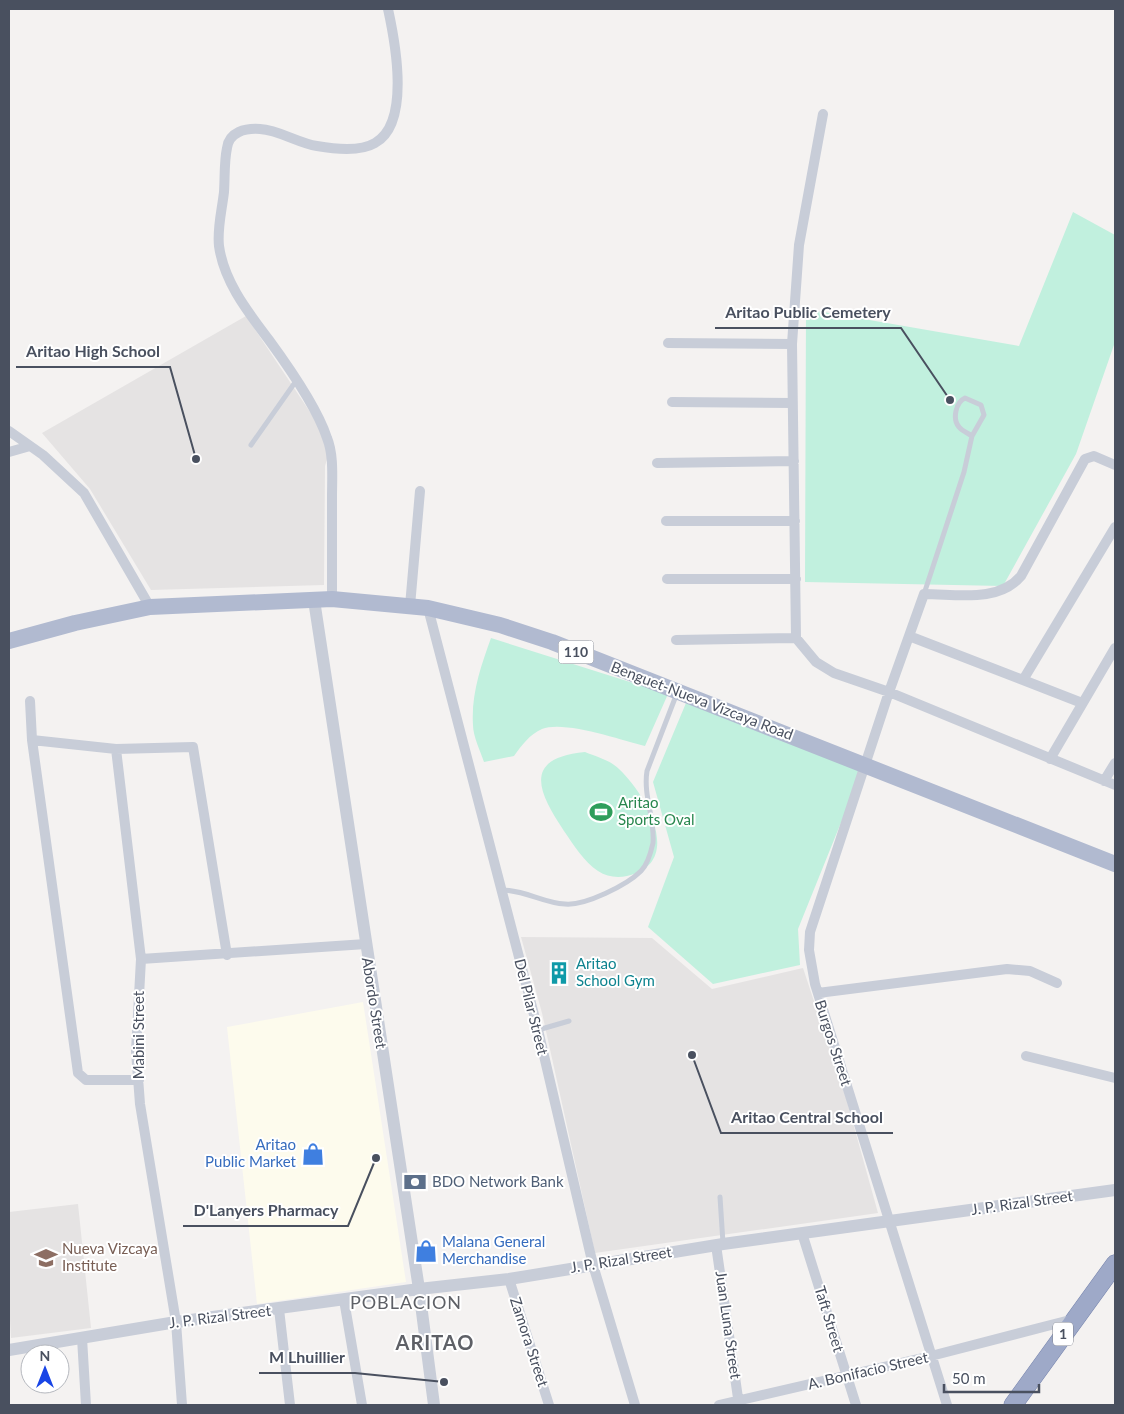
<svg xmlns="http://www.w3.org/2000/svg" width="1124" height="1414" font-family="Lato,sans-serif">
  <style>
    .commercial { fill: #fdfbed }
    .education { fill: #e5e3e3 }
    .green { fill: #c1f0de }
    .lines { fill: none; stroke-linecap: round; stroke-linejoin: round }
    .trunk-casing { stroke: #7583ac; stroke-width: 19 }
    .service { stroke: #c8cdd8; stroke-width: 5 }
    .minor { stroke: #c8cdd8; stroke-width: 10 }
    .tertiary { stroke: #c8cdd8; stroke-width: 12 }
    .primary { stroke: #b1bad0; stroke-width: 16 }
    .trunk { stroke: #9ea9c8; stroke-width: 18 }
    .labels { text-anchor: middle; stroke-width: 4; stroke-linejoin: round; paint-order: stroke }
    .shield { fill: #fff; stroke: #80848f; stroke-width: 1 }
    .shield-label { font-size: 14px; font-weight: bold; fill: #49505f }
    .street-label { font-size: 15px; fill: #49505f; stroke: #fff }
    .leisure-label { font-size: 15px; fill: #27864d; stroke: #fff; text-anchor: start }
    .culture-label { font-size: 15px; fill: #0d838f; stroke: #fff; text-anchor: start }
    .shop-label { font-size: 15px; fill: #366cbe; stroke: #fff; text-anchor: end }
    .service-label { font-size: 15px; fill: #4e5e75; stroke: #fff; text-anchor: start }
    .education-label { font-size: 15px; fill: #785e54; stroke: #fff; text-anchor: start }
    .quarter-label { font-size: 18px; letter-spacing: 1px; fill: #5e6066; stroke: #fff }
    .district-label { font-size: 20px; font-weight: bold; letter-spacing: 1px; fill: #5e6066; stroke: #fff }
    .leader { fill: none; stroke: #49505f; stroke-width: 2 }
    .callout-dot { fill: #49505f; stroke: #fff; stroke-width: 2 }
    .callout-label { font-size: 16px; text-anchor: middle; font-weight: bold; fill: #49505f; stroke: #fff; stroke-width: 4; stroke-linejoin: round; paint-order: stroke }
  </style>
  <rect width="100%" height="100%" fill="#f4f2f1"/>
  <path class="commercial" d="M363 1002 406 1282 257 1304 227 1027Z"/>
  <path class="education" d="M246 316 324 433 329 452 325 466 324 585 151 590 90 489 42 433Z
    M521 937 652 938 712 989 803 968 846 1098 878 1213 595 1253 542 1013Z
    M78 1204 91 1328 11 1338 9 1303V1212Z"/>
  <path class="green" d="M1073 212 1115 235V342L1076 454 1003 586 805 582 806 309 1019 346Z
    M491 638 668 694 645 746C621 740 564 720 542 729 530 734 521 746 514 756L484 762C480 750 473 736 473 725 471 694 481 666 491 638Z
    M686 703 863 768 798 929 800 965 713 984 648 927 674 857 653 782Z
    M585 752C597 757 610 760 619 769 645 793 686 863 627 876 617 878 607 877 598 871 584 862 573 844 564 831 538 792 522 758 585 752Z"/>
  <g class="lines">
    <defs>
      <path id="trunk" d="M1013 1405 1115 1264"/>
    </defs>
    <use href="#trunk" class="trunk-casing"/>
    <path class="service" d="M251 445 296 381
      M924 594 964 472 972 436 984 415 981 405 965 398C956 402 952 419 959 427 962 431 968 433 972 436
      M502 890C525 890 543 903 565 904 585 906 627 885 641 871 648 864 651 852 653 843 655 818 643 796 647 771L677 693
      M538 1030 569 1021
      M720 1197 723 1243"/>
    <path class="minor" d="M823 114 799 245 792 344 796 638 816 662 834 673 889 692 1115 785
      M668 343 792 344
      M672 402 792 403
      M9 431 43 455 84 493 150 607
      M9 452 30 446
      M657 463 794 461
      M666 521H795
      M667 579H796
      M332 599C332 565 332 531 332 497 332 478 334 455 327 438 317 407 288 366 269 340 248 312 224 282 219 246 217 228 222 210 224 192 225 177 224 162 227 148 229 132 245 128 260 129 279 130 298 143 317 146 334 149 360 152 375 143 411 123 395 41 388 9
      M410 606 420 491
      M428 608 538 1030 593 1265 635 1405
      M909 636 1023 680
      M676 640 796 638
      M30 701 32 740 78 1073 86 1080H139
      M1082 703 1023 680 1115 527
      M32 740 116 749 141 959 136 1051 140 1104 176 1322 182 1405
      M116 749 193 747 227 955
      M1050 759 1115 648
      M1104 781 1115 763
      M141 959 366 944
      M818 993 1007 969 1030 971 1057 983
      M1026 1056 1115 1078
      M802 1233 856 1405
      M716 1245 739 1405
      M509 1279 549 1405
      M344 1300 362 1405
      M279 1309 290 1405
      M82 1338 86 1405
      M719 1405 931 1356 1074 1319
      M947 1405 815 984 809 950 810 932 889 692 924 594C957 594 998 603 1021 576L1085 459 1094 456 1115 465"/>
    <path class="tertiary" d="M314 600 419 1289 434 1405
      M9 1350 176 1322 419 1289 509 1279 723 1244 1115 1190"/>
    <path class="primary" d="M9 641 75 623 150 607 332 599 428 608 500 625 552 642 1115 864"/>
    <use href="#trunk" class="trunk"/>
  </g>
  <defs>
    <symbol id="stadium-bare" viewBox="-9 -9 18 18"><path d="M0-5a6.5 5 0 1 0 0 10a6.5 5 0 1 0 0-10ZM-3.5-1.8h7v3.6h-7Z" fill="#2e9e5b" stroke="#fff" stroke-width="2.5" paint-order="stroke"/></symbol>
    <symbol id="building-bare" viewBox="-9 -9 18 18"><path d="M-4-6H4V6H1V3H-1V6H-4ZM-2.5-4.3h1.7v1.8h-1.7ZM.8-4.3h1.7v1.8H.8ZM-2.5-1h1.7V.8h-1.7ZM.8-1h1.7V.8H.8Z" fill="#0f9aa8" stroke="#fff" stroke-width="2.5" paint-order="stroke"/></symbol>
    <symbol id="shop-bare" viewBox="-9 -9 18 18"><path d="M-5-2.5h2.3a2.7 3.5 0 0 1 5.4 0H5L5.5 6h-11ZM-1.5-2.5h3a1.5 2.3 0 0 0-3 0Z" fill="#3f7fe0" stroke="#fff" stroke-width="2.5" paint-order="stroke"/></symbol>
    <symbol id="bank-bare" viewBox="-9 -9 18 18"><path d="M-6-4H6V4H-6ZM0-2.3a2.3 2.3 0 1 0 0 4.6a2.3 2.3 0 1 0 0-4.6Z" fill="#5c6f8a" stroke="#fff" stroke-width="2.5" paint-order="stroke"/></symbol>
    <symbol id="university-bare" viewBox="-9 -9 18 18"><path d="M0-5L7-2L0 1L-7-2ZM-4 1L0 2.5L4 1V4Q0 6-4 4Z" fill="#8d6e63" stroke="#fff" stroke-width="2.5" paint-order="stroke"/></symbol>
  </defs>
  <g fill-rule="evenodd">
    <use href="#stadium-bare" x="585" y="796" width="32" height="32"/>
    <use href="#building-bare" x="543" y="957" width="32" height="32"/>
    <use href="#shop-bare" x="297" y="1138" width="32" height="32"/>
    <use href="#bank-bare" x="399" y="1166" width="32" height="32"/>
    <use href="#shop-bare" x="410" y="1235" width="32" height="32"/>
    <use href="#university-bare" x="30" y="1242" width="32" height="32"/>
  </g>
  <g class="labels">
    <g class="shield">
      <rect x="558.5" y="640.5" width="35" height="23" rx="4"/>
      <rect x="1053" y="1322.5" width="20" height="23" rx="4"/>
    </g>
    <g class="shield-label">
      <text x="576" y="657">110</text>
      <text x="1063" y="1339">1</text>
    </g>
    <g class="street-label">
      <text transform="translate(702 701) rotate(21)" y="5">Benguet-Nueva Vizcaya Road</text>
      <text transform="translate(374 1003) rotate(81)" y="5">Abordo Street</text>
      <text transform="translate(531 1007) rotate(76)" y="5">Del Pilar Street</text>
      <text transform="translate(139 1035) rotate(-90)" y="5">Mabini Street</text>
      <text transform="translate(833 1043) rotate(72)" y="5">Burgos Street</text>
      <text transform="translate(1022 1203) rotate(-8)" y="5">J. P. Rizal Street</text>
      <text transform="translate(621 1260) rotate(-9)" y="5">J. P. Rizal Street</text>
      <text transform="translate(220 1317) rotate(-7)" y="5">J. P. Rizal Street</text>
      <text transform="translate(829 1319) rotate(73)" y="5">Taft Street</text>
      <text transform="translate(728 1325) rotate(82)" y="5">Juan Luna Street</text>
      <text transform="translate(529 1342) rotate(72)" y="5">Zamora Street</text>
      <text transform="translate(868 1371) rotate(-13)" y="5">A. Bonifacio Street</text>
    </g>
    <g class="leisure-label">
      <text x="618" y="808">Aritao<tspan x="618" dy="17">Sports Oval</tspan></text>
    </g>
    <g class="culture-label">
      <text x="576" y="969">Aritao<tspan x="576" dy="17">School Gym</tspan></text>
    </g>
    <g class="shop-label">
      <text x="296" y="1150">Aritao<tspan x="296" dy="17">Public Market</tspan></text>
      <text x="442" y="1247" text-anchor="start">Malana General<tspan x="442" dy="17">Merchandise</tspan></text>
    </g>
    <g class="service-label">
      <text x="432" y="1187">BDO Network Bank</text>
    </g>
    <g class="education-label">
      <text x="62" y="1254">Nueva Vizcaya<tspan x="62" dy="17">Institute</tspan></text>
    </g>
    <g class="quarter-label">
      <text x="406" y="1309">POBLACION</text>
    </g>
    <g class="district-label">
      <text x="435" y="1350">ARITAO</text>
    </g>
  </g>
  <path class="leader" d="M950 400L901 328H715M196 459L170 367H16M692 1055L721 1133H893M376 1158L348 1226H183M444 1382L355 1373H259"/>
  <g class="callout-dot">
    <circle cx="950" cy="400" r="5"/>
    <circle cx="196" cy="459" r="5"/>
    <circle cx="692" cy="1055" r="5"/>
    <circle cx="376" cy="1158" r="5"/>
    <circle cx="444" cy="1382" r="5"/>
  </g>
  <g class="callout-label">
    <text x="808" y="318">Aritao Public Cemetery</text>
    <text x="93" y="357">Aritao High School</text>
    <text x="807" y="1123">Aritao Central School</text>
    <text x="266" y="1216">D'Lanyers Pharmacy</text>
    <text x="307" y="1363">M Lhuillier</text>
  </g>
  <rect width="1124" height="1414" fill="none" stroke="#49505f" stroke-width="20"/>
  <g transform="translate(45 1369)"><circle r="24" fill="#ffffff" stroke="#b6b9bf"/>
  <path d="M0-4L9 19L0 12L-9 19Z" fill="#1945e6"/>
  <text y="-8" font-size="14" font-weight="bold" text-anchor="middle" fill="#49505f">N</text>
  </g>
  <path d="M944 1384v8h95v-8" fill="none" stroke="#49505f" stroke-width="2.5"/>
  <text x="952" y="1384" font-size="15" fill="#49505f" stroke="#ffffff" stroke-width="4" paint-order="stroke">50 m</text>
</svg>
